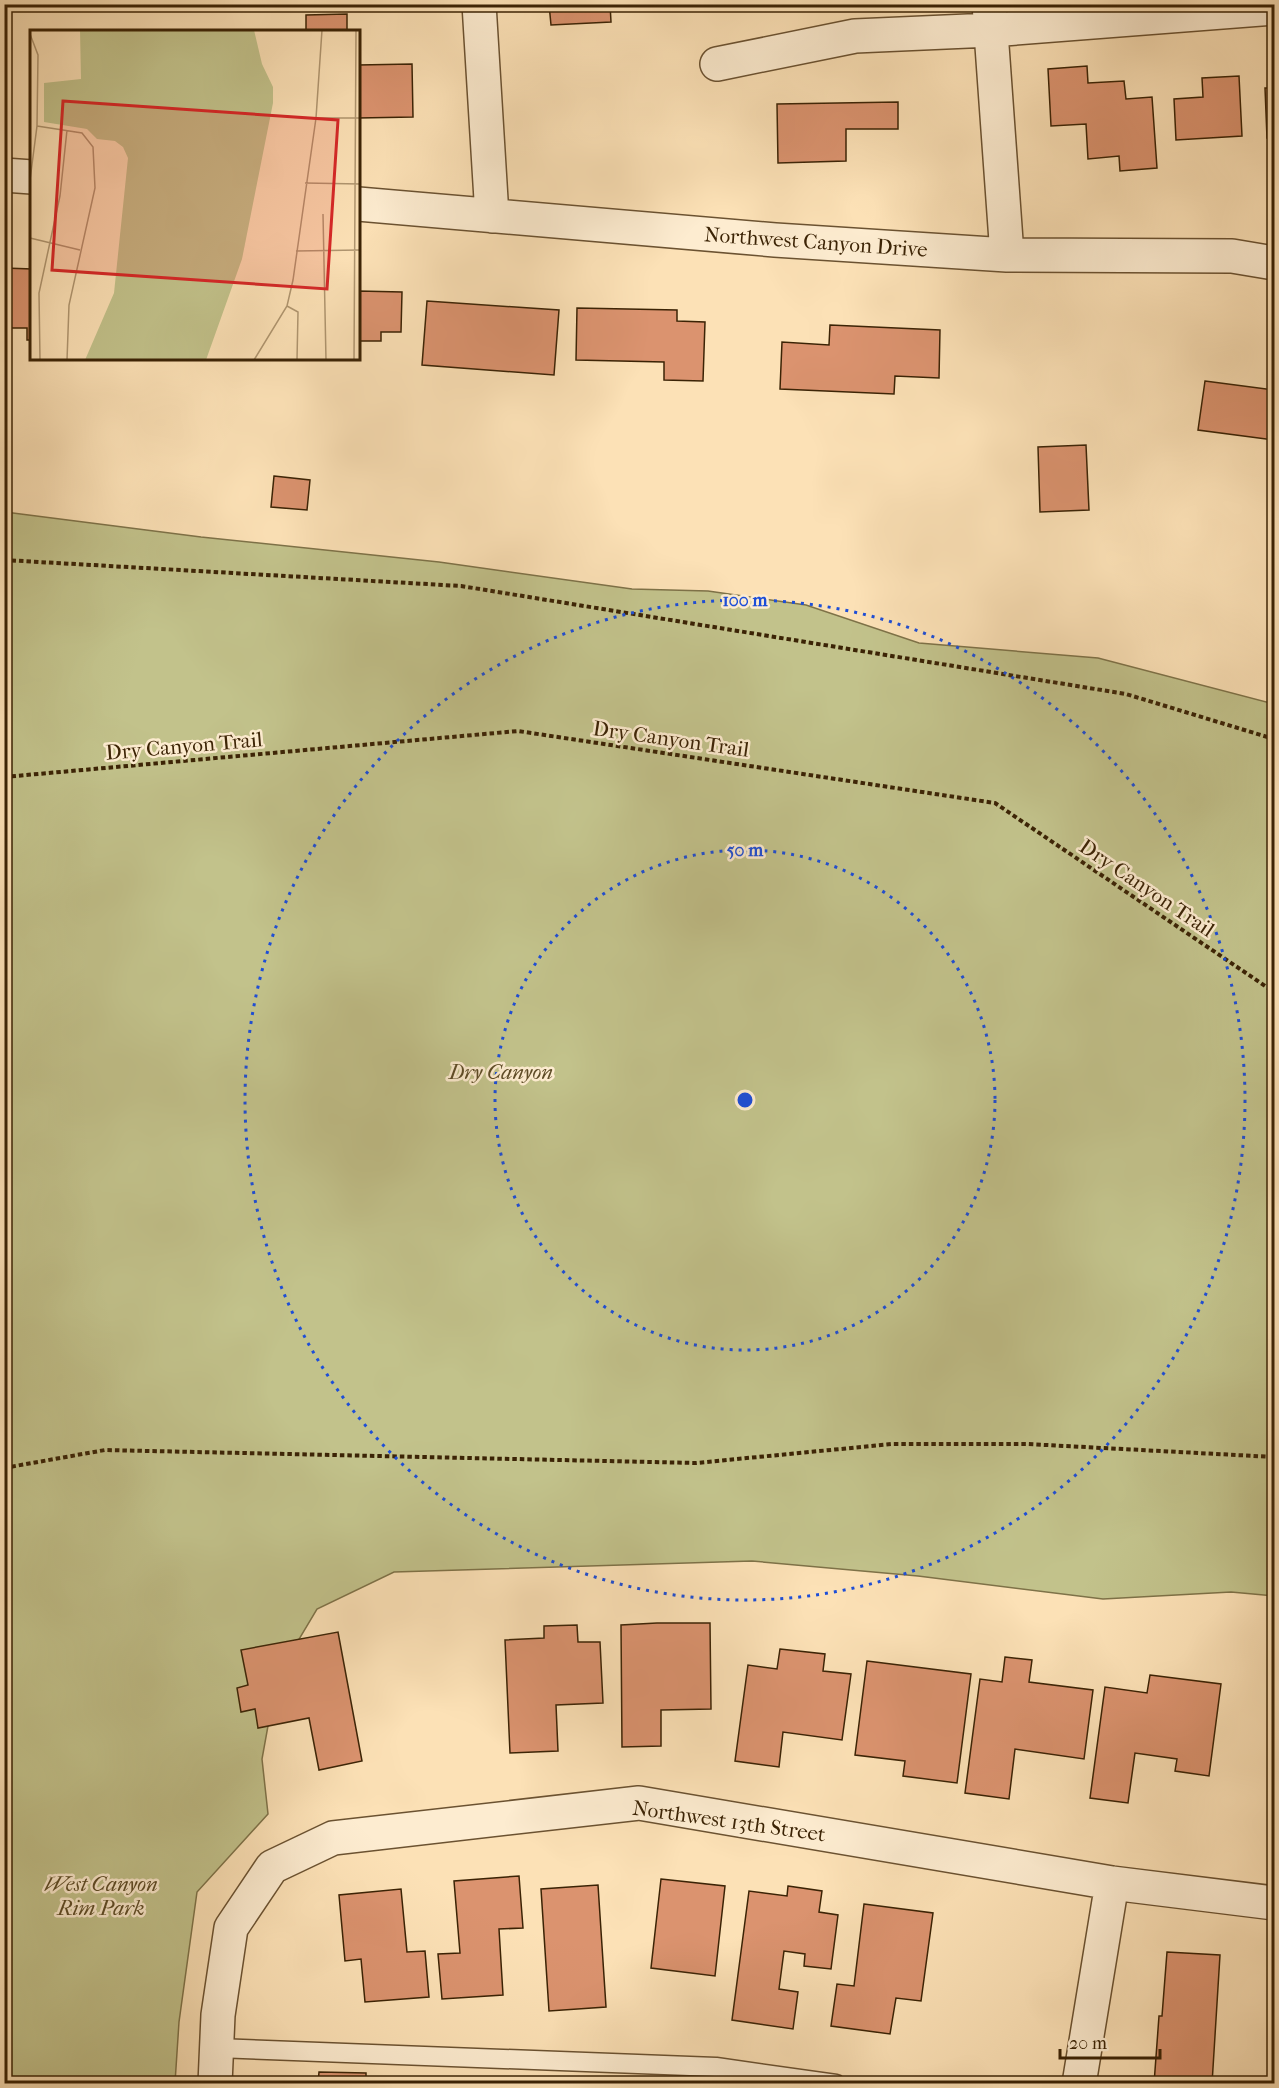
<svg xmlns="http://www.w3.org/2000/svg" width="1279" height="2088" font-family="'IM FELL French Canon',serif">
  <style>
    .green { fill: #c2c28b; stroke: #7e7248; stroke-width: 1.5 }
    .building { fill: #db936f; stroke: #3b2305; stroke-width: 1.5 }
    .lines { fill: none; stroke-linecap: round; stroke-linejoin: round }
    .lane-casing { stroke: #6b5231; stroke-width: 21 }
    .street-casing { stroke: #6b5231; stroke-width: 36 }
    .path { stroke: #3b2305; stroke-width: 4; stroke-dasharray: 4.5 3; stroke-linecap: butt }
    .lane { stroke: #fdecd0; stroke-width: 18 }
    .street { stroke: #fdecd0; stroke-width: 33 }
    .ring { fill: none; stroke: #1d4ed8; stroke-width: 3; stroke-dasharray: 3 6 }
    .labels { text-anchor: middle; stroke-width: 5; stroke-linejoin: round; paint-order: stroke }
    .street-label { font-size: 21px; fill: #3b2305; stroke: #fdecd0 }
    .park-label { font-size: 21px; font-style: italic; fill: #5d4b26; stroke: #fdecd0 }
    .inset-road { fill: none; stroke: #af956f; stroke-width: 1.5 }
    .view { fill: #d62828; fill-opacity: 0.15; stroke: #d62828; stroke-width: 3 }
    .inset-edge { fill: none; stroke: #3b2305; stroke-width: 3 }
    .centre { fill: #1d4ed8; stroke: #fdecd0; stroke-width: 3 }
    .ring-label { font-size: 18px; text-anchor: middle; font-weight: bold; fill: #1d4ed8; stroke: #fdecd0; stroke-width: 5; stroke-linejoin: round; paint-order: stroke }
  </style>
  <rect width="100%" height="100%" fill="#fce1b6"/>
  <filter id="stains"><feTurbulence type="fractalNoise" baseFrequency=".00333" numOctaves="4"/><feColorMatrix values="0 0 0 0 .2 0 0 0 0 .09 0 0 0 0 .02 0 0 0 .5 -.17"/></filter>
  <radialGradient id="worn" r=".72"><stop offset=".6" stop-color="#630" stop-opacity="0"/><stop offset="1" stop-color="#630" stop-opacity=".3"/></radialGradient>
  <path class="green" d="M5 512 201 537 439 562 632 589 708 591 806 605 919 643 1098 658 1274 704V1596L1231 1592 1103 1599 918 1576 752 1561 394 1572 317 1609 277 1676 262 1759 268 1814 197 1892 179 2022 175 2083 5 2084Z"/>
  <path class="building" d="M549 4H610L611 22 551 25Z
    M347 14V32H306V15Z
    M412 64 413 117 358 118V65Z
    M1087 66 1088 83 1124 81 1126 99 1152 97 1157 168 1120 171 1119 156 1088 159 1086 124 1051 126 1048 69Z
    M1239 76 1242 136 1176 140 1174 99 1203 97 1202 78Z
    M1265 88H1274V138H1267Z
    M898 102V129H846V161L778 163 777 104Z
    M4 268 32 269V340H27V328H4Z
    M358 291 402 292 401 332H381V341H358Z
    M427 301 559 310 554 375 422 365Z
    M577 308 677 310V321L705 322 703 381 664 380V362L576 360Z
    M830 325 940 330 939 378 895 376 894 394 780 389 782 342 829 345Z
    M1205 381 1274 390V440L1198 430Z
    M1086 445 1089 510 1040 512 1038 447Z
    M274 476 310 480 307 510 271 507Z
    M657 1623H710L711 1709 661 1710V1746L622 1747 621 1625Z
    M577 1625 578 1642H600L603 1703 556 1705 558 1751 510 1753 505 1640 544 1638V1626Z
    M338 1632 362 1761 319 1770 309 1718 258 1728 255 1709 241 1712 237 1688 248 1685 241 1650Z
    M780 1649 825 1654 823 1671 851 1674 842 1740 783 1732 779 1767 735 1761 748 1665 777 1669Z
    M1005 1657 1032 1660 1029 1682 1093 1690 1084 1759 1015 1749 1009 1799 965 1793 980 1679 1002 1682Z
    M867 1661 971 1674 957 1783 903 1776 905 1761 855 1755Z
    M1150 1675 1221 1684 1209 1776 1175 1771 1177 1759 1135 1753 1128 1803 1090 1798 1105 1687 1147 1693Z
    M519 1876 523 1928 499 1929 503 1995 442 1999 438 1954 460 1953 454 1881Z
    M661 1879 725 1886 715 1976 651 1968Z
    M598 1885 606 2007 549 2011 541 1889Z
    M788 1886 822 1891 819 1912 838 1915 831 1969 804 1966 805 1954 784 1951 779 1989 798 1992 793 2029 732 2020 749 1891 787 1896Z
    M401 1889 407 1952 425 1951 429 1997 365 2002 361 1959 345 1961 339 1895Z
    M864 1904 933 1913 921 2001 896 1998 890 2034 831 2026 837 1984 854 1986Z
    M1167 1952 1220 1955 1212 2084H1154L1159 2016H1162Z
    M319 2072 366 2073V2084H318Z"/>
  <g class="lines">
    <defs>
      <path id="lane" d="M217 2048 716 2067 836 2084"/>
      <path id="street" d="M479 4 492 216
        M989 4 1007 255
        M717 64 855 36 991 30 1274 8
        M4 175 32 177
        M358 204 775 240 1007 255 1232 256 1274 263
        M215 2084 218 2015 231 1928 272 1867 333 1838 639 1803 1112 1883 1274 1903
        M1079 2084 1112 1883"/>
    </defs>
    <use href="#lane" class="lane-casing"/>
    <use href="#street" class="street-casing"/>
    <path class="path" d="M4 560 461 586 1126 694 1274 739
      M4 777 518 731 995 803 1274 992
      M4 1468 105 1450 696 1463 892 1444H1027L1274 1457"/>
    <use href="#lane" class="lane"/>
    <use href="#street" class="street"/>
  </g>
  <g class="ring">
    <circle cx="745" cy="1100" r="250"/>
    <circle cx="745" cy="1100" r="500"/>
  </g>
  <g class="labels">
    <g class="street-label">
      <text transform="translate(816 242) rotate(4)" y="7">Northwest Canyon Drive</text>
      <text transform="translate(671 739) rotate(8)" y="7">Dry Canyon Trail</text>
      <text transform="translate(184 746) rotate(-5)" y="7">Dry Canyon Trail</text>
      <text transform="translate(1147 888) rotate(34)" y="7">Dry Canyon Trail</text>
      <text transform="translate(729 1821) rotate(8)" y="7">Northwest 13th Street</text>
    </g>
    <g class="park-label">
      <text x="501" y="1079">Dry Canyon</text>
      <text x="101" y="1891">West Canyon<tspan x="101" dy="24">Rim Park</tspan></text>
    </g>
  </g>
  <g transform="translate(30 30)">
    <rect width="330" height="330" fill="#fce1b6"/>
    <path d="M50 0H224L232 34 243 57V73L212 229 176 330H55L84 263 98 128 93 117 85 111 67 109 57 99 14 92V53L51 49Z" fill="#c2c28b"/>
    <path class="inset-road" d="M0 4 8 25 7 96 0 150M286 88H330M7 96 52 103 63 117 65 158 39 275 37 330M275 153 330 154M293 184 296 330M0 208 50 220M266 221 330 220M257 276 268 282 267 330M10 330 9 263 30 166 37 100M224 330 257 276 263 250 286 88 292 0M324 330 326 0"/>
    <path class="view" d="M33 71 308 90 297 259 22 240Z"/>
    <rect width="330" height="330" class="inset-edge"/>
  </g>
  <circle cx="745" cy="1100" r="9" class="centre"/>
  <g class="ring-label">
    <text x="745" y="606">100 m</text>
    <text x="745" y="856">50 m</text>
  </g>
  <rect width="1279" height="2088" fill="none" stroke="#fce1b6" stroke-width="24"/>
  <rect x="6" y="6" width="1267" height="2076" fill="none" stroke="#3b2305" stroke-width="3"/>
  <rect x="12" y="12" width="1255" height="2064" fill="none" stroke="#3b2305" stroke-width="1.5"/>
  <path d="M1060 2049v9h100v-9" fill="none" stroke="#3b2305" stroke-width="3"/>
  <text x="1069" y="2049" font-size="18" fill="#3b2305" stroke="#fdecd0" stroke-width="4.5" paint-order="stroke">20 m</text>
  <rect width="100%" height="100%" filter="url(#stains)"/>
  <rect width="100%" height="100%" fill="url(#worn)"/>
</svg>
